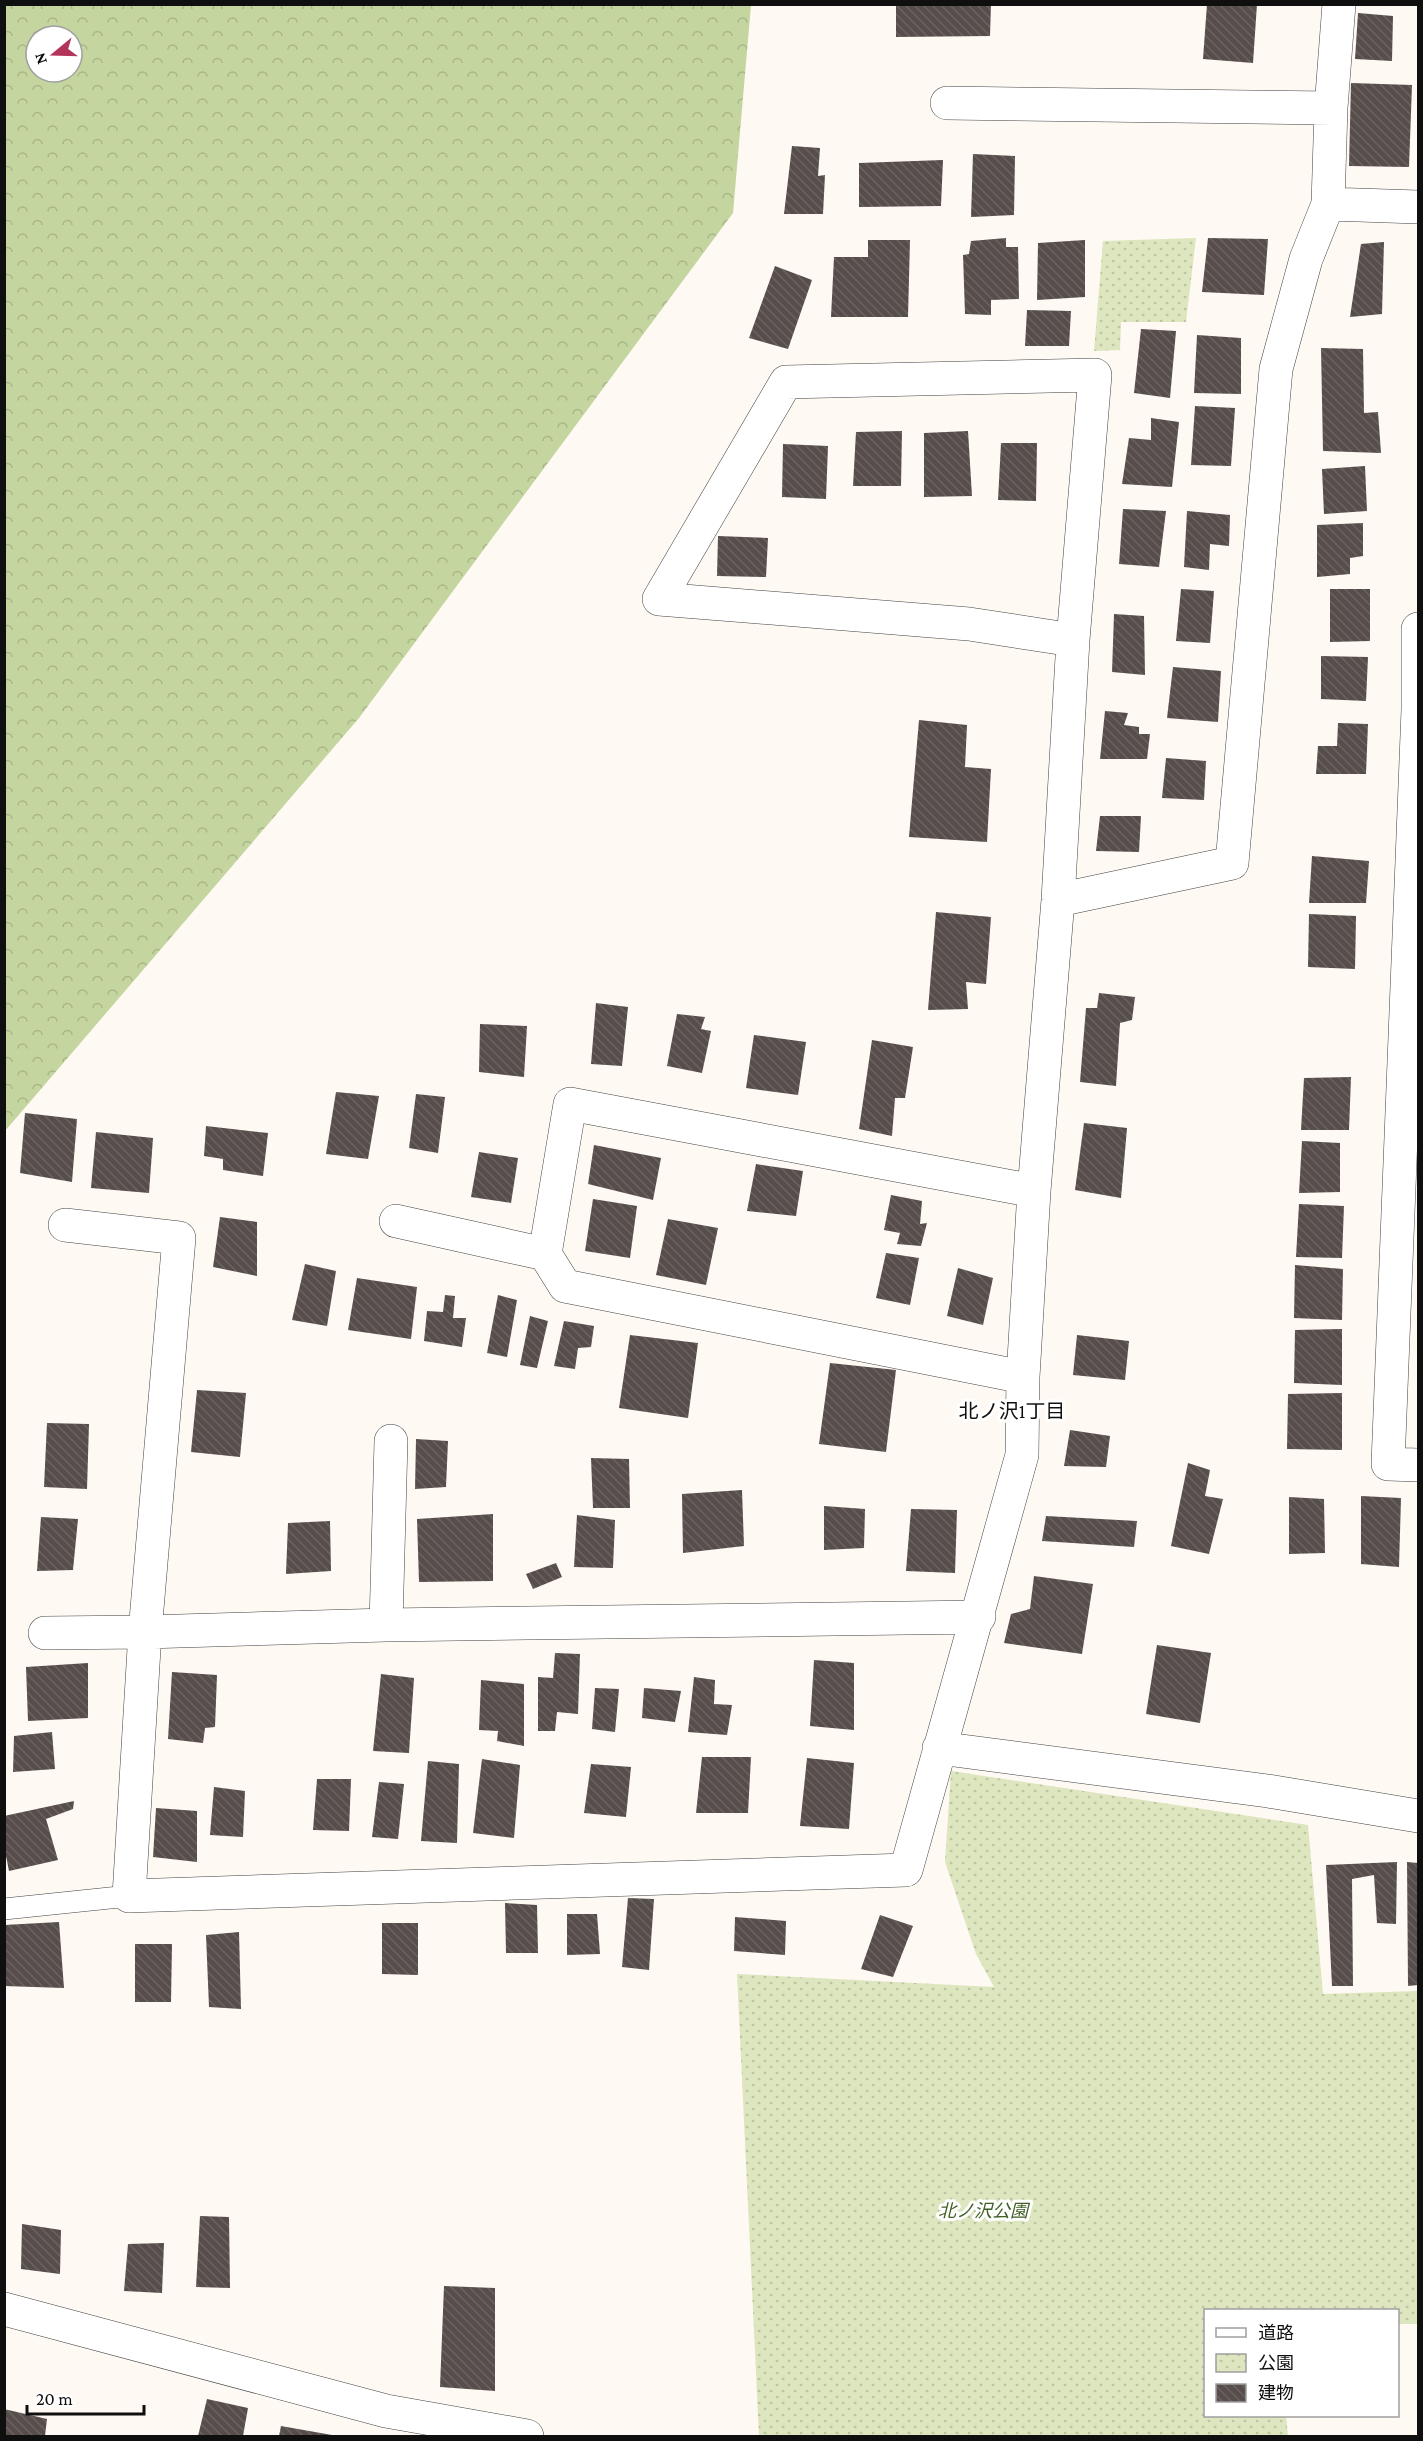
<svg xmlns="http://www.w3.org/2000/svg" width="1423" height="2441" font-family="'Crimson Pro','Noto Sans JP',serif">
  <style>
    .forest { fill: url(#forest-crowns); fill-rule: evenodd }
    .park { fill: url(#park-dots) }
    .building { fill: url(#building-back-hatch) }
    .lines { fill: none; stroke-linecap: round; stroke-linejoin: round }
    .service-casing { stroke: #424242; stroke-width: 22 }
    .minor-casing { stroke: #424242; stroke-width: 34 }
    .service { stroke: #fff; stroke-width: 21 }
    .minor { stroke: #fff; stroke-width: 33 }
    .labels { text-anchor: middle; stroke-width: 6; stroke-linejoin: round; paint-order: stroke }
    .park-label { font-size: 18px; font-style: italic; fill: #416125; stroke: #fff }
    .neighbourhood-label { font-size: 20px; fill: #0f0f0f; stroke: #fff }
  </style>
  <defs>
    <pattern id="forest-crowns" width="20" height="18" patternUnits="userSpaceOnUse" patternTransform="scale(1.5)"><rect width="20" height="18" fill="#c5d59f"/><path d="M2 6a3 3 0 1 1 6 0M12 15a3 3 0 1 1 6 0" fill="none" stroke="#a8b688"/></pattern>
    <pattern id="park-dots" width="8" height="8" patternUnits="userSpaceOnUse" patternTransform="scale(1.5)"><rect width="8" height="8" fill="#dde6be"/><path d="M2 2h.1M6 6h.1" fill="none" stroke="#bcc4a2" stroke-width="1.8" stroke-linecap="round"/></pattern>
    <pattern id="building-back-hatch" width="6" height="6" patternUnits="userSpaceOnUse" patternTransform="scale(1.5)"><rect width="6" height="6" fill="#574e4c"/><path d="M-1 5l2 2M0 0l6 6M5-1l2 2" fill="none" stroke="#6a6361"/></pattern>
  </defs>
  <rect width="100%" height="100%" fill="#fef9f2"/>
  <path class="forest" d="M5 4 751 5 733 213 359 718 5 1131ZM36 36H72V72H36Z"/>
  <path class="park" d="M1196 238 1186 322H1121L1120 350 1094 351 1103 241Z
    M951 1771 1308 1825 1323 1994 1418 1991V2324H1398V2310H1206V2416H1286L1288 2436H759L737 1974 994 1987 976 1954 945 1862Z"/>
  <path class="building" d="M896 4H991L990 36 896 37Z
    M1207 4H1257L1253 63 1203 59Z
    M1358 13 1393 16 1392 61 1355 59Z
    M1351 83 1412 85 1409 167 1349 166Z
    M792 146 820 148 818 176 825 175 823 214H784Z
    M973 154 1015 156 1014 215 971 217Z
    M943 160 941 206 859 207V163Z
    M1006 238V247H1018L1019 299 991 300V315L965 314 963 255 969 254 971 241Z
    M1208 238 1268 239 1264 295 1202 292Z
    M868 240H910L908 317H831L834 257H868Z
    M1085 240V297L1037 300 1038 243Z
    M1384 242 1382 314 1350 317 1361 244Z
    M775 266 812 280 788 349 749 338Z
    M1027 310 1071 311 1069 346H1025Z
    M1141 329 1176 331 1170 398 1134 393Z
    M1197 335 1241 338V394L1194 393Z
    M1321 348 1363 349 1364 413 1378 412 1381 453 1323 451Z
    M1195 406 1235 408 1231 466 1191 465Z
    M1151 418 1179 422 1172 487 1122 484 1129 438 1151 440Z
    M902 431 901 486H853L856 432Z
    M968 431 972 496 924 497V433Z
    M1001 443H1037L1036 501 998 500Z
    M783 444 828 446 826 499 782 497Z
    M1365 466 1367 511 1324 514 1322 469Z
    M1123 509 1166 511 1159 567 1119 564Z
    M1187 511 1230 515 1229 546 1210 544 1209 570 1184 567Z
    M1363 523V556L1350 558V574L1317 577V525Z
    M718 536 768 538 766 577 717 576Z
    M1181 589 1214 591 1210 643 1176 641Z
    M1330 589H1370V641L1330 642Z
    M1114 614 1144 616 1145 675 1112 672Z
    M1321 656 1368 657 1366 701 1321 699Z
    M1173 667 1221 671 1218 722 1167 718Z
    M1105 711 1128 713 1124 725 1139 727V734H1150L1147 759H1100Z
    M919 720 967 725 965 767 991 769 987 842 909 837Z
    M1338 723 1368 724 1366 774H1316L1318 746H1337Z
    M1166 758 1206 761 1204 800 1162 798Z
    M1100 816H1141L1139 852 1096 851Z
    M1312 856 1369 861 1366 903H1309Z
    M936 912 991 917 986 984 966 982 968 1009 928 1010Z
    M1309 914 1356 916 1355 969 1308 967Z
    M1099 993 1135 997 1132 1020 1120 1023 1116 1086 1080 1082 1086 1008H1097Z
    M596 1003 628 1007 622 1066 591 1064Z
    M677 1014 705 1017 701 1029 711 1031 702 1073 667 1066Z
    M480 1024 527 1026 524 1077 479 1072Z
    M754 1035 806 1042 798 1095 746 1088Z
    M872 1040 913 1047 905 1098H895L892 1136 859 1129Z
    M1351 1077 1349 1130H1301L1304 1078Z
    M336 1092 379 1096 368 1159 326 1154Z
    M416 1094 445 1097 438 1153 409 1148Z
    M25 1113 77 1119 72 1182 20 1173Z
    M1084 1123 1127 1128 1121 1198 1075 1190Z
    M206 1126 268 1133 263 1176 223 1170V1159L204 1156Z
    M96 1132 153 1138 149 1193 91 1188Z
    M1302 1141 1340 1143V1192L1299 1193Z
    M594 1145 661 1158 653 1200 588 1184Z
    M479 1152 518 1158 511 1203 471 1197Z
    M756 1164 803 1171 796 1216 747 1211Z
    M891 1195 922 1201 920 1224 927 1223 921 1246 897 1244 900 1233 884 1230Z
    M593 1199 637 1206 630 1258 585 1251Z
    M1299 1204 1344 1206 1342 1258 1296 1257Z
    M220 1217 257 1222V1276L213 1267Z
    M668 1219 718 1228 706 1285 656 1275Z
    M886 1253 919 1258 910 1305 876 1298Z
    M305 1264 336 1271 327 1326 292 1320Z
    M1295 1265 1343 1269 1342 1320 1294 1318Z
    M958 1268 993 1278 983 1325 947 1316Z
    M357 1278 417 1287 411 1339 348 1330Z
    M445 1295 455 1296 453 1318H466L462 1347 424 1341 427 1311 443 1312Z
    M498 1295 517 1300 507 1357 487 1353Z
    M530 1316 548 1321 537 1368 520 1365Z
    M564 1321 594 1326 591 1347 578 1348 575 1369 554 1366Z
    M1342 1329V1385L1294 1383 1295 1330Z
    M630 1335 698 1343 688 1418 619 1408Z
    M1077 1335 1129 1341 1125 1380 1073 1375Z
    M830 1363 896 1370 886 1452 819 1444Z
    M197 1390 246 1393 240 1457 191 1452Z
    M1342 1393V1450L1287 1449 1288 1394Z
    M47 1423 89 1424 87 1489 44 1487Z
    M1070 1430 1110 1436 1106 1467 1064 1466Z
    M416 1439 448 1441 446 1487 415 1489Z
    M591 1458 629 1459 630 1508H593Z
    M1188 1463 1210 1470 1205 1496 1223 1499 1209 1554 1171 1546Z
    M742 1490 744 1546 683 1553 682 1494Z
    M1361 1496 1401 1498 1399 1567 1361 1564Z
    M1289 1497 1324 1499 1325 1553 1289 1554Z
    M824 1506 865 1509 864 1548 824 1550Z
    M911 1509 957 1510 955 1573 906 1571Z
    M493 1514V1581L419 1582 417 1519Z
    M577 1515 615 1520 613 1568 574 1567Z
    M1046 1516 1137 1521 1134 1547 1042 1541Z
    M41 1517 78 1519 73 1570 37 1571Z
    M330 1521 331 1571 286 1574 288 1523Z
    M556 1563 562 1577 533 1589 526 1574Z
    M1034 1576 1093 1584 1082 1654 1004 1643 1011 1614 1030 1609Z
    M1157 1645 1211 1653 1200 1723 1146 1714Z
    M555 1653 580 1654 578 1714 557 1712 555 1731H538V1677L553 1678Z
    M814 1660 854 1663V1730L810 1726Z
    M88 1663V1718L28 1721 26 1667Z
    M172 1672 217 1675 215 1727 205 1728 203 1743 168 1739Z
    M381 1674 414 1678 409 1753 373 1751Z
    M694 1677 715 1680 714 1704 732 1705 727 1735 688 1732Z
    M481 1680 524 1684V1746L497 1741 498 1731 479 1730Z
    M595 1688 619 1689 615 1732 592 1729Z
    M644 1688 681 1691 675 1722 642 1718Z
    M52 1732 55 1769 13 1772 14 1736Z
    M702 1757H751L748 1813H696Z
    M807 1758 854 1763 849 1829 800 1826Z
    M482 1759 520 1765 514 1838 473 1833Z
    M428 1761 459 1764 457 1843 421 1841Z
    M591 1764 631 1767 626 1817 584 1813Z
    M317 1779H351L349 1831 313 1830Z
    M379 1782 404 1784 398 1839 372 1837Z
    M214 1787 245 1791 243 1837 210 1835Z
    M74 1801 73 1809 46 1819 58 1860 9 1871 4 1846V1816Z
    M156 1808 197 1811V1862L153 1857Z
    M1397 1862 1396 1924 1377 1923 1374 1875 1352 1879 1353 1986H1332L1326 1865Z
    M1407 1862 1418 1863V1985L1408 1986Z
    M628 1898 654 1899 649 1970 622 1967Z
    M505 1903 537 1905 538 1953H506Z
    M567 1914H597L600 1954 567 1955Z
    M880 1915 913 1926 893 1977 861 1969Z
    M735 1917 786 1921 785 1955 734 1951Z
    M59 1922 64 1988 4 1986V1925Z
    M382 1923H418V1975L382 1974Z
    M239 1932 241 2009 209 2007 206 1935Z
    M135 1944H172L171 2002H135Z
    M200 2216 229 2217 230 2288 196 2287Z
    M22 2224 61 2230 60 2274 21 2269Z
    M164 2243 162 2293 124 2291 128 2244Z
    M444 2286 495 2288V2391L440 2387Z
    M207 2399 248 2408 243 2436H198Z
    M4 2409 47 2419 45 2436H4Z
    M281 2426 332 2435V2436H279Z"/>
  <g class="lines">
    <defs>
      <path id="service" d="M4 1909 129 1896"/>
      <path id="minor" d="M1339 4 1331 108 1328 204 1418 207
        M947 103 1331 108
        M1418 629V710L1388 1464 1418 1465
        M1058 900 1232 863 1276 369 1306 259 1328 204
        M396 1221 545 1254
        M1023 1377 565 1286 545 1254 570 1104 1034 1191
        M979 1617 386 1625 145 1632 129 1896 906 1870 1022 1455 1023 1377 1034 1191 1058 900 1073 640 1095 375 786 382 659 599 969 624 1073 640
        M386 1625 391 1441
        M45 1633 145 1632 179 1238 65 1225
        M939 1748 1268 1791 1418 1816
        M4 2309 386 2411 527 2436"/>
    </defs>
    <use href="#service" class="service-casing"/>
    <use href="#minor" class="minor-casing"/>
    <use href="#service" class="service"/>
    <use href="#minor" class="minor"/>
  </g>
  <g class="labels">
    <g class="park-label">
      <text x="983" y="2217">北ノ沢公園</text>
    </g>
    <g class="neighbourhood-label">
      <text x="1012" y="1418">北ノ沢1丁目</text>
    </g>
  </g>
  <rect width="1423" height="2441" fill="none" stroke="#0f0f0f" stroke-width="12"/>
  <rect x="1204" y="2309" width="195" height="108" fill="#ffffff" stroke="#9f9f9f" stroke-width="1.5"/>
  <rect x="1216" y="2328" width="30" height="9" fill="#ffffff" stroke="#9f9f9f" stroke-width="1.5"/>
  <text x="1258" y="2339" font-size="18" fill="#0f0f0f">道路</text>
  <rect x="1216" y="2354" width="30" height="18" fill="url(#park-dots)" stroke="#9f9f9f" stroke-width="1.5"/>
  <text x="1258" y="2369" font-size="18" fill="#0f0f0f">公園</text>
  <rect x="1216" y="2384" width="30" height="18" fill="url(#building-back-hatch)" stroke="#9f9f9f" stroke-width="1.5"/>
  <text x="1258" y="2399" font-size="18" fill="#0f0f0f">建物</text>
  <g transform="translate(54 54) rotate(251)"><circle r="28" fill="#ffffff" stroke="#9f9f9f" stroke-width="1.5"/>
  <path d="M0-4.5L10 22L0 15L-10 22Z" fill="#b2345a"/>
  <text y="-9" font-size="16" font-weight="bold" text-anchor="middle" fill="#0f0f0f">N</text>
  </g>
  <path d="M27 2405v9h117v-9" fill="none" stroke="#0f0f0f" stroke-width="3"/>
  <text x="36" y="2405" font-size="18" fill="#0f0f0f" stroke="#ffffff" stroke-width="4.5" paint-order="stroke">20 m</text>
</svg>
